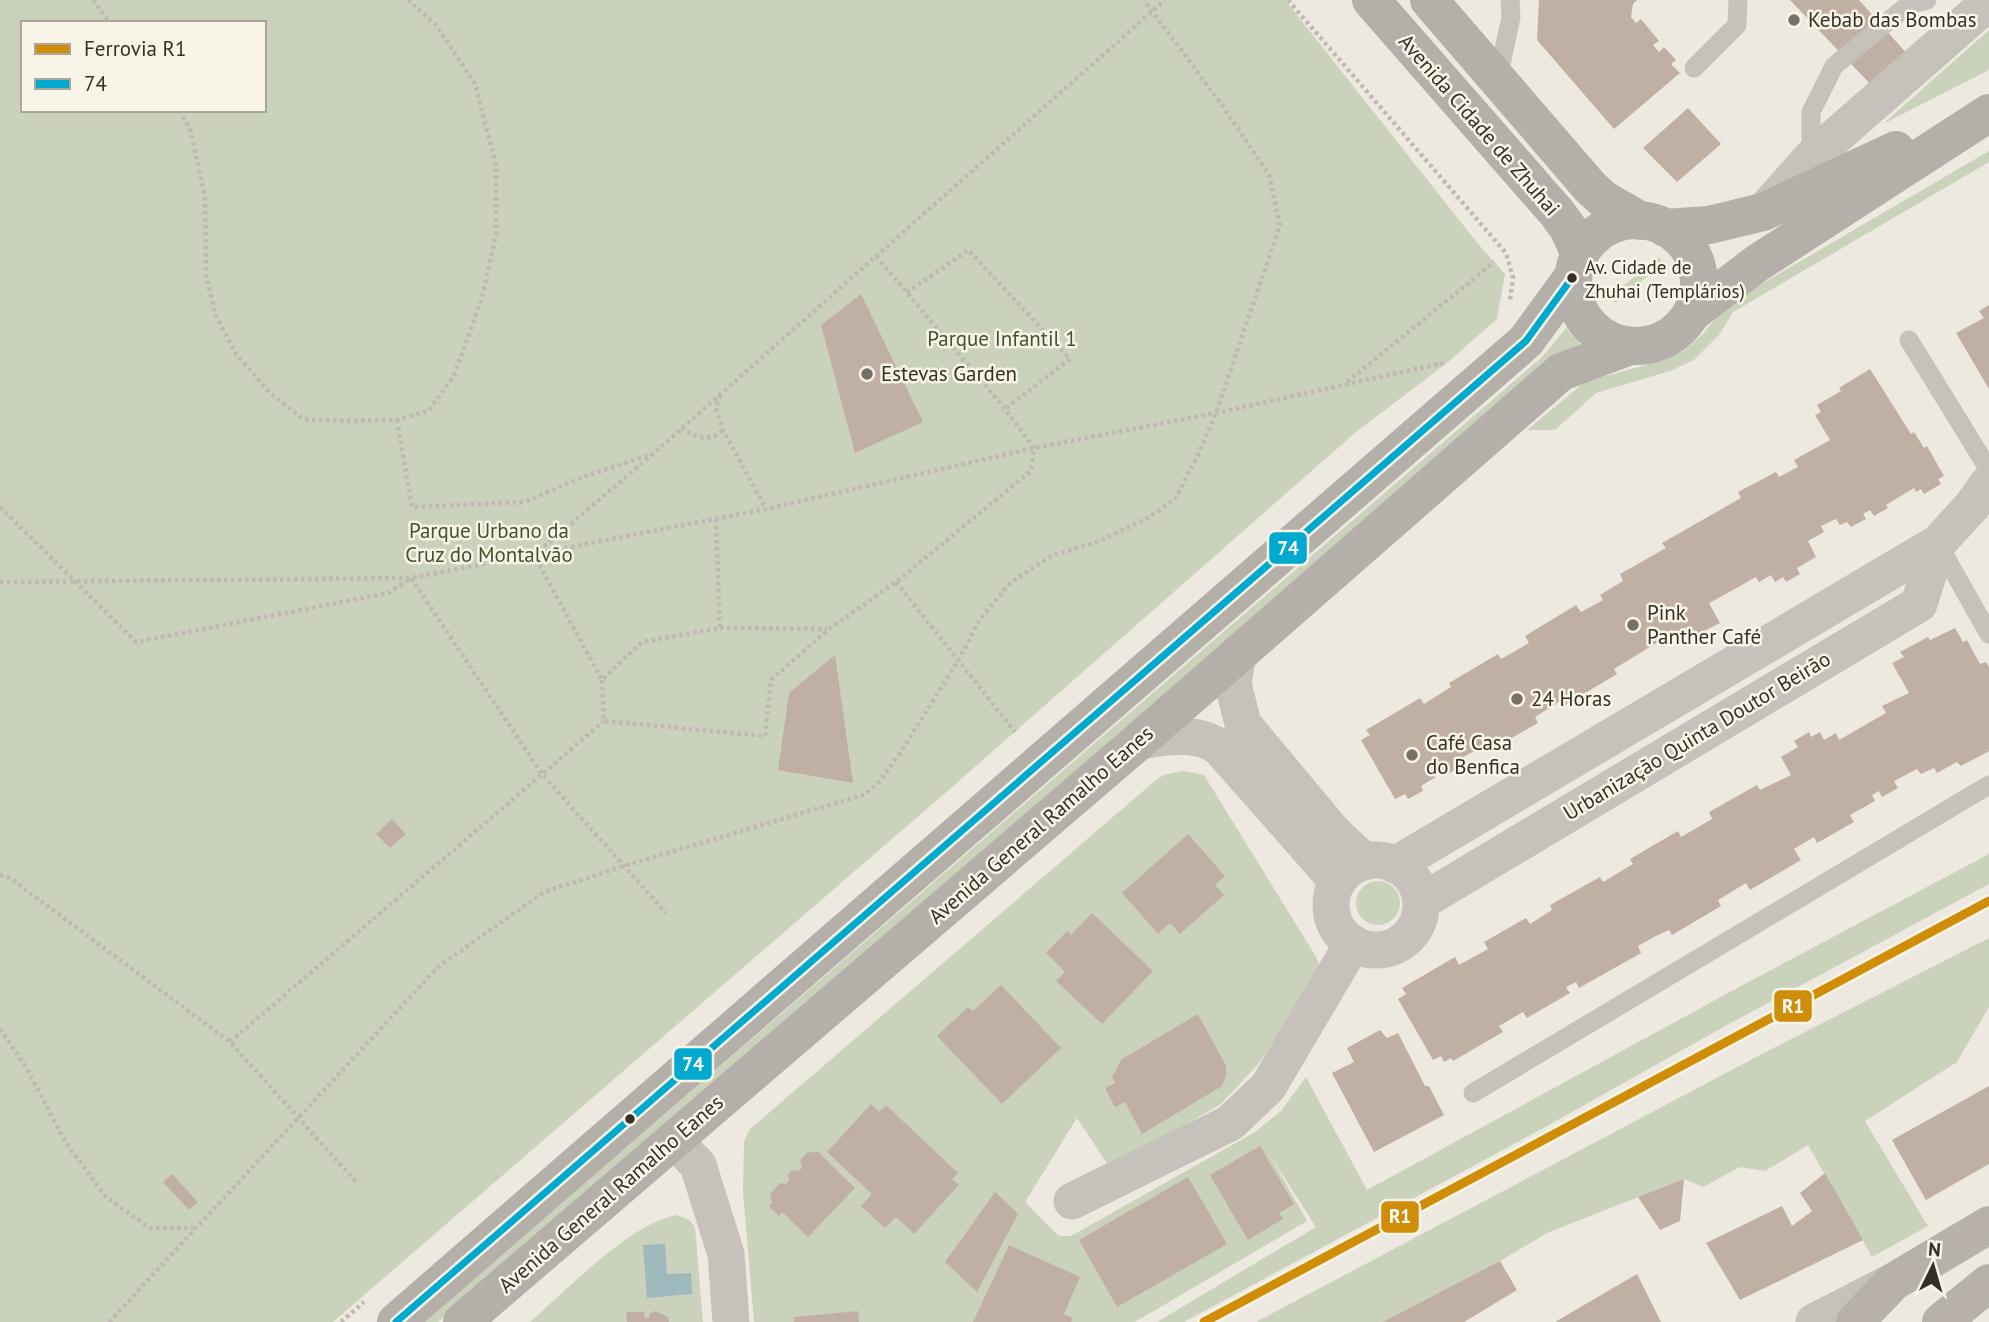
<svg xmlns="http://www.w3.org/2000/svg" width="1989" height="1322" font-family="'PT Sans',sans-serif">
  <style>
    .green { fill: #cbd2bb; fill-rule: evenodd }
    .water { fill: #9db9bd }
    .building { fill: #c0b0a3 }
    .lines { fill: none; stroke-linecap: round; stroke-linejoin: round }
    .path { stroke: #bfb9b2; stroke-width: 4.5; stroke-dasharray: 3.5 3.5; stroke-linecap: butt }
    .service { stroke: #c6c1ba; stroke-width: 19 }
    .minor { stroke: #c6c1ba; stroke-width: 37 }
    .secondary { stroke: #b7b1aa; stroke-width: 38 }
    .primary { stroke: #b5afa9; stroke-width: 38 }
    .bus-1-casing { stroke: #f9f4e8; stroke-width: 12 }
    .bus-1 { stroke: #00a9ce; stroke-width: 7 }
    .rail-1-casing { stroke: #f9f4e8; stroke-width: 14 }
    .rail-1 { stroke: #d08e08; stroke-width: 9 }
    .poi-dot { fill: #767069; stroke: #f9f4e8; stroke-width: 2.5 }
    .bus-dot { fill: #362f28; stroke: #f9f4e8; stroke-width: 2.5 }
    .labels { text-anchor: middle; stroke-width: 5; stroke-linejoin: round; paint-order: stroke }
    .bus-label { font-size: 19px; fill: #362f28; stroke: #f9f4e8; text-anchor: start }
    .poi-label { font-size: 21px; fill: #362f28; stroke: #f9f4e8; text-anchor: start }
    .street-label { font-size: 21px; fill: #362f28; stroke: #f9f4e8 }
    .park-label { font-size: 21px; fill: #40542c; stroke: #f9f4e8 }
    .line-badge { stroke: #f9f4e8; stroke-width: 2.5 }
    .badge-label { font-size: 19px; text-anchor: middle; font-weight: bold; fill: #fff }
  </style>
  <rect width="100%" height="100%" fill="#ede9e1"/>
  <path class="green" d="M0 0H1285L1479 245 1505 274 1497 319 1448 362 1356 432 951 788 333 1322H0ZM23 23H264V110H23Z
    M1989 30V70L1883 124Z
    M1989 151V162L1733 312 1719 335 1694 360 1670 371 1596 393 1555 430H1527L1586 381 1639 367 1682 352 1703 334 1727 304Z
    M1658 257 1664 263 1615 303 1610 297Z
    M1566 328 1580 344 1548 363 438 1322H424L1542 357Z
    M1182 771 1204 775 1315 955 1319 964V971L1261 1061 1221 1104 1110 1168 1077 1118 1025 1202 1059 1236H1071L1255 1132 1281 1111 1306 1077 1367 1190 1741 986 1989 854V884L1718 1030 1538 1131 1184 1322H1157L1316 1227 1268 1152 1307 1221 1135 1322H754L743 1192 744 1141 750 1129 1156 780 1164 775Z
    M1356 903a22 22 0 1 1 44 0a22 22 0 1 1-44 0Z
    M1989 938V1007L1957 1062 1865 1121 1928 1226 1872 1257 1808 1145 1765 1171 1740 1167 1703 1187 1684 1179 1547 1233 1485 1270 1384 1322H1256L1758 1056Z
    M677 1215 689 1220 695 1227 703 1322H530C568 1289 629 1224 677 1215Z"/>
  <path class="water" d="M665 1244 667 1274 691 1273 692 1294 647 1298 643 1245Z"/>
  <path class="building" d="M1539 0H1637L1633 4 1631 17 1636 23 1641 19 1659 41 1653 45 1659 52 1664 47 1676 60 1671 64 1680 73 1614 129 1537 40Z
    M1790 0H1859L1909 56 1874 88Z
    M1688 108 1721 144 1677 182 1643 148Z
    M861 294 923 422 855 453 821 325Z
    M1989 305V389L1956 333 1984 318 1979 311Z
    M1870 369 1911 434 1914 432 1924 448 1927 446 1944 476 1938 479 1941 484 1924 494 1921 489 1916 492 1914 488 1886 505 1888 508 1874 516 1870 510 1863 514 1866 519 1851 527 1847 522 1840 525 1836 519 1821 526 1824 532 1808 541 1816 557 1797 568 1800 574 1786 582 1783 577 1775 582 1771 575 1759 582 1756 577 1724 595 1709 603 1720 623 1700 633 1702 637 1686 646 1684 641 1676 646 1673 641 1661 647 1658 642 1614 669 1617 674 1565 705 1562 700 1535 717 1538 723 1489 751 1485 745 1456 761 1460 767 1446 775 1444 772 1421 786 1423 791 1408 799 1405 794 1395 799 1361 740 1370 735 1366 730 1420 698 1424 704 1451 687 1449 683 1498 654 1501 659 1529 643 1525 636 1576 605 1581 612 1603 600 1600 595 1623 581 1620 574 1666 548 1662 543 1741 498 1738 492 1776 472 1779 477 1798 467 1794 460 1830 440 1815 415 1821 412 1817 405 1841 391 1839 388Z
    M1955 628 1963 642 1967 640 1980 664 1986 662 1989 667V751L1961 766 1957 762 1937 773 1934 768 1921 774 1917 769 1894 781 1898 788 1882 797 1879 791 1872 795 1875 801 1850 815 1854 822 1817 843 1814 837 1794 849 1801 860 1750 890 1746 883 1718 900 1721 906 1672 935 1669 930 1654 937 1638 946 1641 953 1579 988 1576 982 1566 987 1570 993 1527 1018 1523 1012 1499 1026 1503 1032 1453 1061 1451 1058 1444 1062 1441 1056 1433 1060 1398 999 1406 994 1402 988 1455 957 1459 965 1488 949 1484 942 1526 918 1530 924 1552 910 1550 905 1600 877 1603 882 1633 864 1630 859 1678 831 1681 837 1712 819 1709 812 1757 785 1760 790 1791 775 1781 757 1798 747 1794 741 1809 732 1811 737 1820 732 1824 740 1836 733 1839 740 1886 713 1882 706 1909 693 1892 663 1904 657 1900 652 1928 637 1930 640Z
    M835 655 853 783 778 770 789 693Z
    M392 819 406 834 390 848 376 834Z
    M1188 834 1225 876 1215 885 1224 895 1180 934 1170 923 1158 934 1122 893Z
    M1092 913 1153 971 1102 1024 1056 981 1065 972 1046 953 1067 931 1071 935Z
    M1001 985 1061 1048 1002 1104 937 1036 968 1007 973 1011Z
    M1198 1014 1226 1066V1076L1222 1086 1142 1134 1125 1102 1115 1107 1105 1088 1115 1083 1112 1077 1122 1059Z
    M1380 1030 1387 1038 1398 1033 1425 1086H1429L1444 1115 1374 1152 1332 1073 1354 1062 1347 1048Z
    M1989 1086V1164L1926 1200 1892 1140Z
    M871 1104 879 1112 886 1105 958 1173 952 1179 959 1185 914 1234 896 1217 885 1228 861 1206 872 1194 827 1152Z
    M1260 1146 1294 1204 1279 1213 1283 1219 1248 1240 1210 1175Z
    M809 1151 814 1153 817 1151 855 1188 808 1237 782 1212 779 1216 769 1206 772 1203 770 1194 780 1183 786 1184 789 1181 788 1174 792 1170 799 1171 802 1168 800 1160Z
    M1825 1173 1863 1240 1740 1300 1706 1243 1782 1206 1792 1226 1812 1211 1800 1193Z
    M172 1174 198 1202 189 1210 163 1182Z
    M1188 1177 1227 1244 1117 1307 1079 1240Z
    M1684 1179 1680 1221 1660 1230 1638 1197Z
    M995 1192 1018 1214 977 1292 945 1262Z
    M1009 1245 1080 1277 1064 1314 1073 1318 1071 1322H973Z
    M1500 1261 1517 1290 1464 1322H1383Z
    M1637 1274 1661 1322H1555Z
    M655 1311 668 1317 669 1322H627L626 1312H644L645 1318H649V1314Z
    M858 1311 859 1322H794V1317Z"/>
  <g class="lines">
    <path class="path" d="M93 0 110 23
      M1288 0 1506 253 1513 278 1510 300
      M180 110 191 132 205 197 206 275 216 316 236 354 269 392 303 419 343 421 397 420 428 411 454 376 482 298 496 235V165L475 84 437 26 408 0
      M907 293 968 250 1070 359 1005 409
      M1347 382 1494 262
      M720 395 716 408 723 430 766 509
      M397 420 412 507 525 502 583 477 649 455
      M681 428C697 437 708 443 723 430
      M0 507 136 642 388 593 411 578 542 774 666 913
      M716 519 720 628 642 642 602 680 534 555 653 454 1165 0
      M0 582 411 578 766 509 1034 448 1216 413 1443 363
      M896 582 1015 732
      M720 628 827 629
      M602 680 604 721 765 736 771 680 829 629 896 582 1031 471 1034 448 1005 409 876 256
      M0 875 10 878 230 1042 358 1184
      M0 1029 26 1067 66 1143 106 1197 150 1228H197
      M230 1042 604 721
      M109 1322 438 967 544 892 624 866 866 794 880 781 902 750 958 661 980 619 1011 582 1053 555 1097 542 1148 518 1175 499 1197 457 1216 413 1280 225 1269 175 1222 105 1144 0
      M341 1322 364 1302"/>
    <path class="service" d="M1694 68 1737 25 1738 0
      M1498 78 1511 17 1510 0
      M1811 157V112L1834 66 1908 5 1927 0
      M1909 340 1989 470
      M1938 544 1989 634
      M1473 1093 1989 785"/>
    <path class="minor" d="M1763 212 1811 158 1989 2
      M1238 653 1233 684 1243 724 1334 833 1365 862
      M1139 741C1166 737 1195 730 1219 747L1338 882
      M1331 905a45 45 0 1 1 90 0a45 45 0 1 1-90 0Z
      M1395 865 1938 543 1972 506 1989 482
      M1421 902 1919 604 1938 543
      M675 1141 698 1165 726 1254 731 1322
      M1072 1201 1230 1123 1268 1087 1353 943
      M1814 1322 1886 1285"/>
    <path class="secondary" d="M1855 1322 1893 1282 1989 1225
      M1941 1322 1989 1283"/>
    <path class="primary" d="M1371 0 1557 213 1568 228 1580 254
      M1429 0 1590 187 1603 199 1641 221
      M1573 283a63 63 0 1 1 126 0a63 63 0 1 1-126 0Z
      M1665 228 1709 225 1763 212 1896 150
      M1692 313 1756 264 1989 113
      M396 1322 1526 341 1572 278
      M462 1322 1139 741 1561 372 1630 346"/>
    <defs>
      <path id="bus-1" d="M396 1322 1526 341 1572 278"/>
    </defs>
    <use href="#bus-1" class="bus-1-casing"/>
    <use href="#bus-1" class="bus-1"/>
    <defs>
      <path id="rail-1" d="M1204 1322 1989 901"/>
    </defs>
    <use href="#rail-1" class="rail-1-casing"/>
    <use href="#rail-1" class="rail-1"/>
  </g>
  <g class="poi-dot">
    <circle cx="1794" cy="20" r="7"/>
    <circle cx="867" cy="374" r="7"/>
    <circle cx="1633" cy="625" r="7"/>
    <circle cx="1517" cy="699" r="7"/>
    <circle cx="1412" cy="755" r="7"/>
  </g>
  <g class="bus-dot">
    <circle cx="1572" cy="278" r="6"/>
    <circle cx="630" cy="1119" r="6"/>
  </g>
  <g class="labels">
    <g class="bus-label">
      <text x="1585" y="274">Av. Cidade de<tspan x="1585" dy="24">Zhuhai (Templários)</tspan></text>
    </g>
    <g class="poi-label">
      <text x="1808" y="27">Kebab das Bombas</text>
      <text x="881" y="381">Estevas Garden</text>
      <text x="1647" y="620">Pink<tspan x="1647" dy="24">Panther Café</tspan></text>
      <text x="1531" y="706">24 Horas</text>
      <text x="1426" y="750">Café Casa<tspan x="1426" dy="24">do Benfica</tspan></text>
    </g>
    <g class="street-label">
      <text transform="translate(1479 125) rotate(49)" y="7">Avenida Cidade de Zhuhai</text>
      <text transform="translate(1697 736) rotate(-31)" y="7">Urbanização Quinta Doutor Beirão</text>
      <text transform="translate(1041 825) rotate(-41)" y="7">Avenida General Ramalho Eanes</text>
      <text transform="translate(611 1194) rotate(-41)" y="7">Avenida General Ramalho Eanes</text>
    </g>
    <g class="park-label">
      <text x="1002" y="346">Parque Infantil 1</text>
      <text x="489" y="538">Parque Urbano da<tspan x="489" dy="24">Cruz do Montalvão</tspan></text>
    </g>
  </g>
  <g class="line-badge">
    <rect x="1268" y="531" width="40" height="34" rx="7" fill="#00a9ce"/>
    <rect x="1773" y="989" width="40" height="34" rx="7" fill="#d08e08"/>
    <rect x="673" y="1047" width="40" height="34" rx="7" fill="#00a9ce"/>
    <rect x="1380" y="1200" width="40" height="34" rx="7" fill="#d08e08"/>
  </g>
  <g class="badge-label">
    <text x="1288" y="555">74</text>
    <text x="1793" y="1013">R1</text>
    <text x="693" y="1071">74</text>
    <text x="1400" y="1223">R1</text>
  </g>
  <rect x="21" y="21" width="245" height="91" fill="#f9f4e8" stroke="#aba59b" stroke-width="2"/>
  <rect x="35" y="44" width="35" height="10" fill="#d08e08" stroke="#aba59b" stroke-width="2"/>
  <text x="84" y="56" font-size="21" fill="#362f28">Ferrovia R1</text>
  <rect x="35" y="79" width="35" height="10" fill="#00a9ce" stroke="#aba59b" stroke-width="2"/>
  <text x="84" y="91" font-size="21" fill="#362f28">74</text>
  <g transform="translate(1933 1266) rotate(5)" stroke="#f9f4e8" stroke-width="5" paint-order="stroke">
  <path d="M0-5L12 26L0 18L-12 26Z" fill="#362f28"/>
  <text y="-10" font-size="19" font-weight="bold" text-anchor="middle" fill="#362f28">N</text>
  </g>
</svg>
